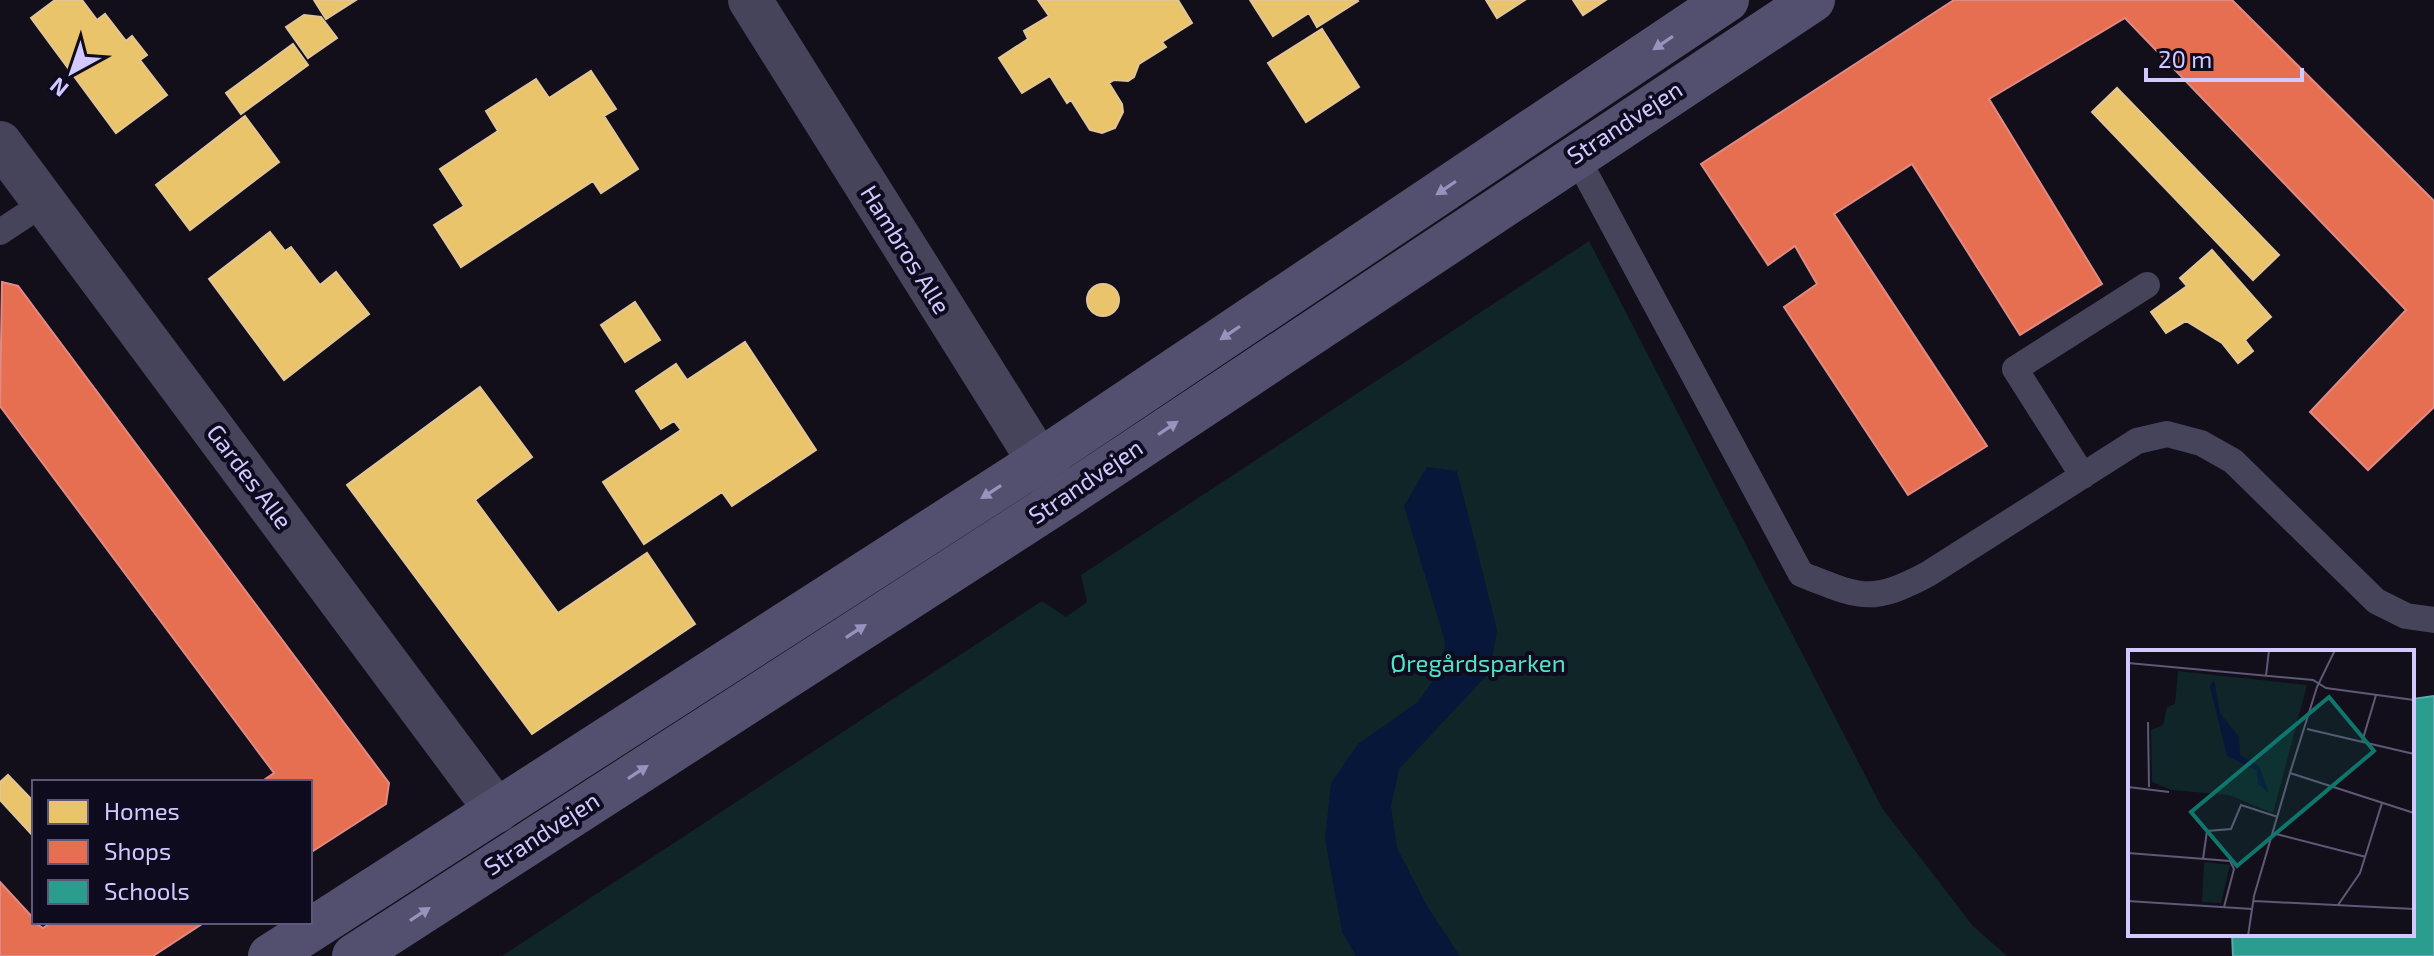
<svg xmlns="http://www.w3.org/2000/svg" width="2434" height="956" font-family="'Exo 2',sans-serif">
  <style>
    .green { fill: #0f2527 }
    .water { fill: #071739 }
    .homes { fill: #e9c46a; stroke: #e2c697; stroke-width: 2 }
    .shops { fill: #e76f51; stroke: #e08a85; stroke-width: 2 }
    .schools { fill: #2a9d8f; stroke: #5caab1; stroke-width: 2 }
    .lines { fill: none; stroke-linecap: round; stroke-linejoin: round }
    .service { stroke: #45445b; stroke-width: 26 }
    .minor { stroke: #45445b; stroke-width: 44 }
    .secondary { stroke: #53506f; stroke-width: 44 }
    .oneway { fill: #9893be }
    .labels { text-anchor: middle; stroke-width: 8; stroke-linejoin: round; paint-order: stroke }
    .street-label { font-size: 24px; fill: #d1c9ff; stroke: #0f0b1f }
    .park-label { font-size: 24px; fill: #50e4c3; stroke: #0f0b1f }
    .inset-road { fill: none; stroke: #5e5976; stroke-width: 2 }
    .view { fill: #0f766e; fill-opacity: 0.15; stroke: #0f766e; stroke-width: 4 }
    .inset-edge { fill: none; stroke: #d1c9ff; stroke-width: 4 }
  </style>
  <rect width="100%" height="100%" fill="#120f1a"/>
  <path class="green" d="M1589 241 1882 808 1973 926 2007 956H502L1042 601 1066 617 1087 602 1081 575Z"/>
  <path class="water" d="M1427 467 1457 471 1497 630 1490 672 1399 769 1391 806 1397 848 1427 906 1460 956H1356L1342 932 1325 839 1331 783 1358 744 1418 702 1443 666 1445 641 1404 506Z"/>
  <path class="homes" d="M55 0H82L97 20 105 14 126 41 132 36 147 55 140 60 167 95 116 133 31 18Z
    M314 0H356L326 19Z
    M1038 0H1178L1192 23 1162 42 1166 47 1139 64 1134 77 1128 81 1114 80 1109 83 1122 104 1123 112 1115 128 1102 133 1090 130 1071 100 1067 103 1050 76 1022 93 999 58 1028 39 1024 31 1049 16Z
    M1250 0H1357L1358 1 1317 27 1309 13 1273 36Z
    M1486 0H1525L1497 18Z
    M1573 0H1606L1583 15Z
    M304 15 321 17 337 38 308 58 286 27Z
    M1322 29 1359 87 1306 122 1268 63Z
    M293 44 308 65 241 114 226 93Z
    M591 71 616 109 604 116 638 169 601 193 593 181 461 267 434 225 464 206 440 169 498 131 486 111 536 79 549 98Z
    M2117 88 2279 255 2253 280 2092 112Z
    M245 116 279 162 190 230 156 185Z
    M270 232 285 251 291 247 320 285 336 272 369 314 284 380 209 279Z
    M2212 250 2271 317 2245 340 2253 351 2238 363 2222 343 2186 321 2166 333 2151 312 2187 286 2180 278Z
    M1087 300a16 16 0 1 1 32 0a16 16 0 1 1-32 0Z
    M635 302 660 340 625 362 601 325Z
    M745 342 816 450 732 506 722 492 644 544 603 482 681 430 674 421 661 429 636 391 676 364 687 380Z
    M480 387 532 457 475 500 558 613 647 553 695 624 532 734 347 485Z
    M8 775 34 802V837L0 800V782Z"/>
  <path class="shops" d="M1954 0H2232L2434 201V407L2368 470 2310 412 2406 310 2125 18 1989 99 2102 284 2020 335 1912 164 1834 214 1987 446 1908 495 1784 307 1817 284 1795 246 1768 265 1701 164Z
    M2 282 18 286 389 783 386 804 310 853V782H261L274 773 0 406Z
    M0 882 34 919V922L43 928 52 922H205L153 956H0Z"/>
  <path class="schools" d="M2434 696V956H2233L2232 934H2412V699Z"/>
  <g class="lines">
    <path class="service" d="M1576 156 1801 574C1860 597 1870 605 1928 574L2137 441 2167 434 2201 443 2233 461 2376 601 2406 616 2434 620
      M0 232 44 203
      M2083 476 2015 369 2147 285"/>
    <path class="minor" d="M750 0 1059 493
      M0 143 497 811"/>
    <path class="secondary" d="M270 956 1038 462 1727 0
      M354 956 1059 501 1813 0"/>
  </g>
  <defs><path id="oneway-solid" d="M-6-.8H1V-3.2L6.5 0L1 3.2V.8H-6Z" transform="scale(2)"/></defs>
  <g class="oneway">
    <use href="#oneway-solid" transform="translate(1663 43) rotate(146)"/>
    <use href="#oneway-solid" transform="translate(1446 188) rotate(146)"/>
    <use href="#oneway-solid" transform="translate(1230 333) rotate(146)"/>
    <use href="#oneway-solid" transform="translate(1168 428) rotate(-34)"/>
    <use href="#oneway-solid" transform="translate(991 492) rotate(147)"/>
    <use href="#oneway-solid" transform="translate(856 631) rotate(-33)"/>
    <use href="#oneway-solid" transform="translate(638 772) rotate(-33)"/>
    <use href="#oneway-solid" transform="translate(420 914) rotate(-33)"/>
  </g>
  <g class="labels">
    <g class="street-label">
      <text transform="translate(1625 123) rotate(-33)" y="8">Strandvejen</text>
      <text transform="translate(905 250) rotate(58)" y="8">Hambros Alle</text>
      <text transform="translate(249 477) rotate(53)" y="8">Gardes Alle</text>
      <text transform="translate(1086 482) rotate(-34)" y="8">Strandvejen</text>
      <text transform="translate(542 834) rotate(-33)" y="8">Strandvejen</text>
    </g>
    <g class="park-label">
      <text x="1478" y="672">Øregårdsparken</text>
    </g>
  </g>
  <g transform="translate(2128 650)">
    <rect width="286" height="286" fill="#120f1a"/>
    <path d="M50 21 179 35 145 163 101 145 44 140 24 132 23 80 35 75 39 57 47 54ZM76 212 102 215 93 253 74 252Z" fill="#0f2527"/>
    <path d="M86 30 92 63 111 87 112 105 131 116 141 143 130 134 129 121 99 106 82 36Z" fill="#071739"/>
    <path class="inset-road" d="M0 13 185 30 198 38 286 50M138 26 141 0M20 72 21 137M179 79 286 104M234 92 248 45M162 123 286 163M0 137 41 142M148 184 238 207M0 203 102 211 106 219 96 257M75 209 79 181 103 179 113 155 150 167M0 251 124 259M126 251 286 259M210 255 232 223 254 153M120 286 126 246 162 123 189 37 207 0"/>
    <path class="view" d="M201 47 246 101 109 216 63 162Z"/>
    <rect width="286" height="286" class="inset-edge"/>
  </g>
  <rect x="32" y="780" width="280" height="144" fill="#0f0b1f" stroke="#5d5779" stroke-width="2"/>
  <rect x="48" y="800" width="40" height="24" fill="#e9c46a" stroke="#5d5779" stroke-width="2"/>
  <text x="104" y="820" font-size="24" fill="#d1c9ff">Homes</text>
  <rect x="48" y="840" width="40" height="24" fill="#e76f51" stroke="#5d5779" stroke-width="2"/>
  <text x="104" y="860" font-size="24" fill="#d1c9ff">Shops</text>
  <rect x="48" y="880" width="40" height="24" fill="#2a9d8f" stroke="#5d5779" stroke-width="2"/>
  <text x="104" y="900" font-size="24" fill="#d1c9ff">Schools</text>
  <g transform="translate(72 72) rotate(220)" stroke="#0f0b1f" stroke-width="6" paint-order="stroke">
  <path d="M0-6L14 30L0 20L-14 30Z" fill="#d1c9ff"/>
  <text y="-12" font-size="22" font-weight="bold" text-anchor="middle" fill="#d1c9ff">N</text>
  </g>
  <path d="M2146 68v12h156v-12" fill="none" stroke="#d1c9ff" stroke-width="4"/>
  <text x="2158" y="68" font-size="24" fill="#d1c9ff" stroke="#0f0b1f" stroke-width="6" paint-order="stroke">20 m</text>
</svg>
